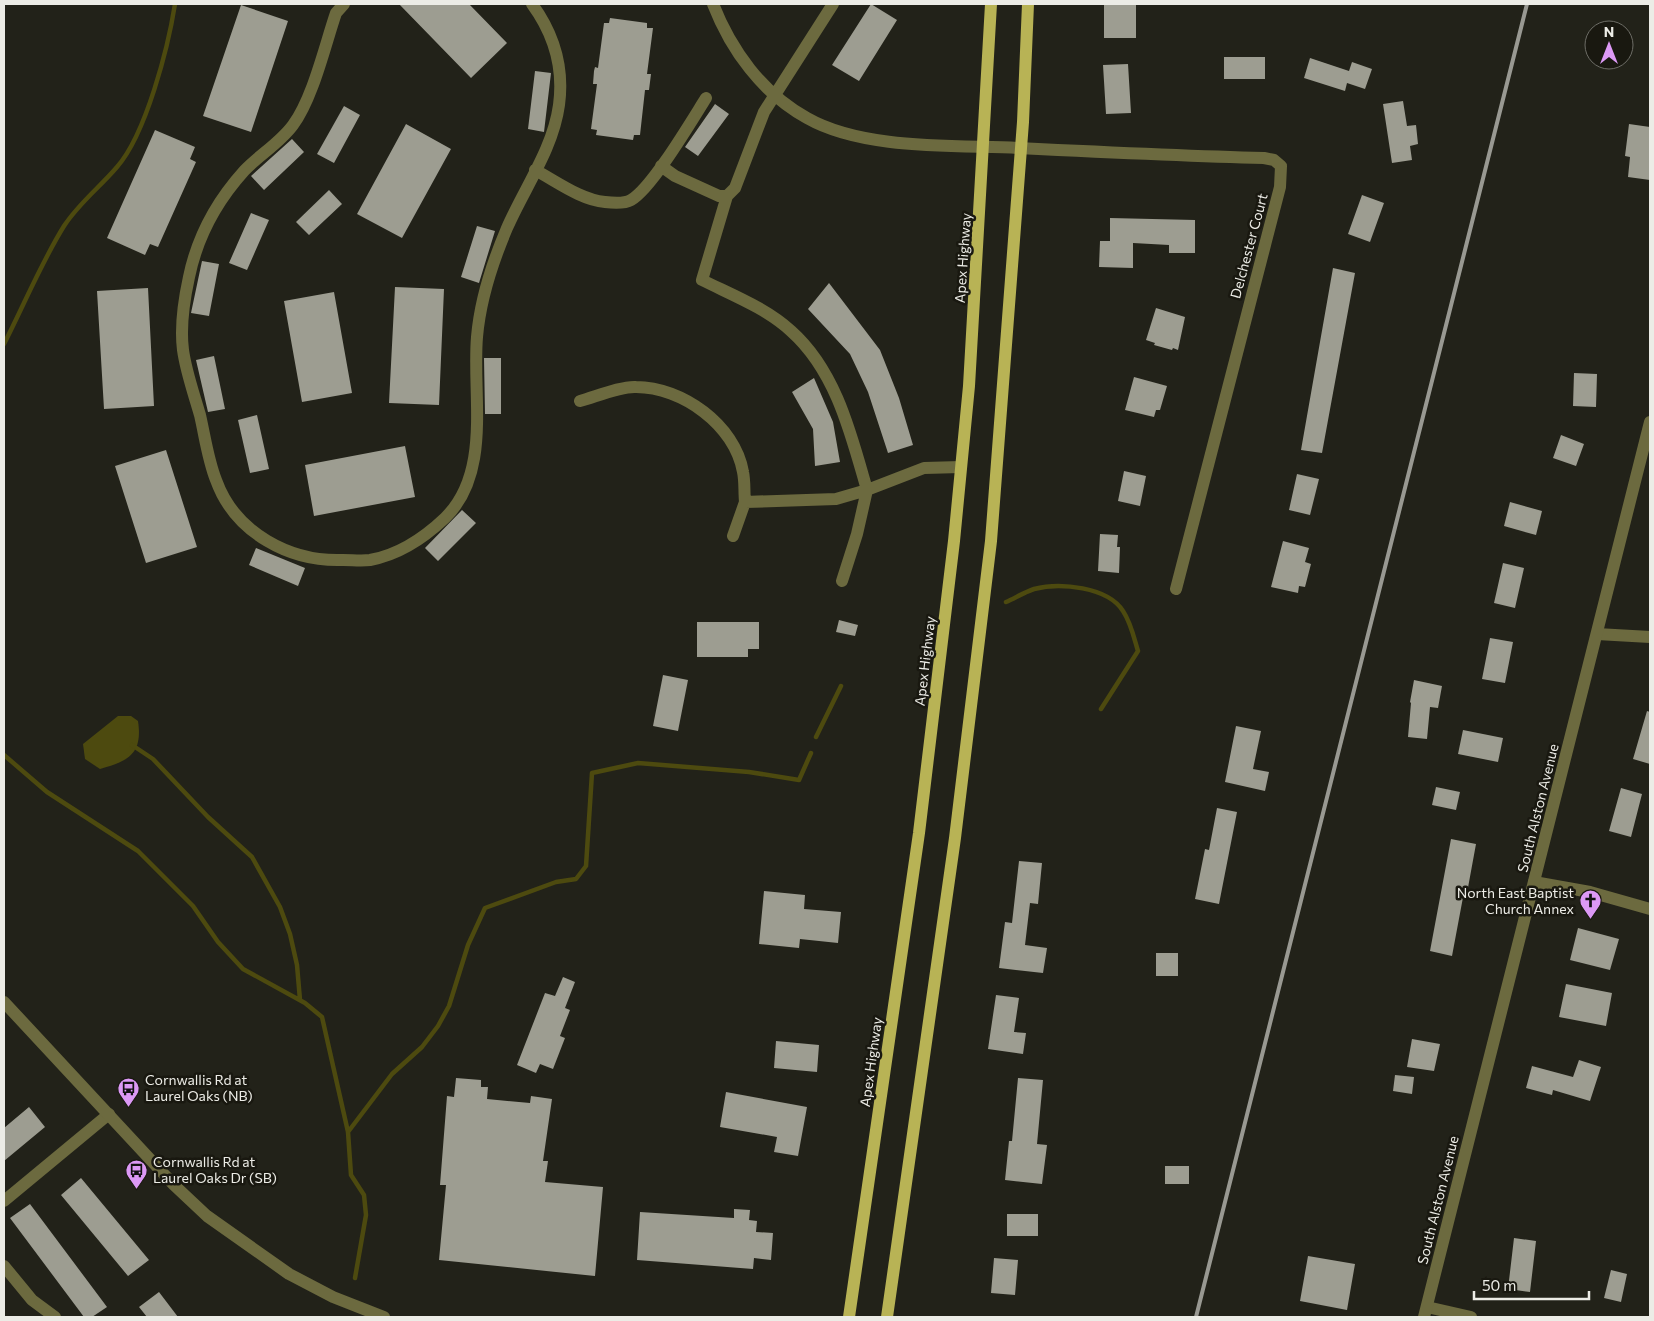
<svg xmlns="http://www.w3.org/2000/svg" width="1654" height="1321" font-family="Commissioner,sans-serif">
  <style>
    .water { fill: #4d4a0f }
    .lines { fill: none; stroke-linecap: round; stroke-linejoin: round }
    .stream { stroke: #4d4a0f; stroke-width: 4.5 }
    .building { fill: #9d9d91 }
    .minor { stroke: #6c6a3f; stroke-width: 12 }
    .tertiary { stroke: #6c6a3f; stroke-width: 12 }
    .primary { stroke: #b8b355; stroke-width: 12 }
    .rail { stroke: #999992; stroke-width: 4 }
    .labels { text-anchor: middle; stroke-width: 5; stroke-linejoin: round; paint-order: stroke }
    .street-label { font-size: 14px; fill: #ecece6; stroke: #191810 }
    .poi-label { font-size: 14px; fill: #ecece6; stroke: #191810; text-anchor: start }
  </style>
  <rect width="100%" height="100%" fill="#222219"/>
  <path class="water" d="M118 716H131L138 721C143 754 128 761 100 769L85 759 83 744Z"/>
  <g class="lines">
    <path class="stream" d="M4 344C24 305 41 263 64 226 79 203 100 187 117 167 146 134 168 48 175 4
      M1006 602C1015 598 1025 592 1034 589 1060 582 1108 587 1123 611 1131 623 1134 638 1138 651L1101 709
      M816 737 841 686
      M132 745 153 759 208 817 252 857 280 907 290 934 297 965 300 1000
      M4 755 47 792 138 851 193 906 218 942 243 969 305 1003 322 1017 348 1132 351 1175 364 1195 366 1215 355 1278
      M348 1132 392 1074 422 1047 438 1026 449 1006 468 945 485 908 556 882 576 879 586 866 592 773 638 763 749 772 799 780 811 753"/>
  </g>
  <path class="building" d="M399 4H469L507 43 471 78Z
    M871 4 897 20 859 81 832 65Z
    M1104 4H1136V38H1104Z
    M241 5 288 21 251 132 203 116Z
    M610 18 647 23V28H653L647 74H651L649 90H645L640 135H634L633 140 596 135 597 130 591 129 597 84H593L594 71 595 67 598 68 604 23H609Z
    M1224 57H1265V79H1224Z
    M1310 58 1349 71 1352 62 1372 69 1365 89 1347 83 1345 91 1304 78Z
    M1128 64 1131 113 1106 114 1103 65Z
    M535 71 551 73 544 132 528 129Z
    M1403 101 1407 126 1416 125 1418 144 1410 146 1412 160 1392 163 1383 104Z
    M715 104 729 114 698 156 685 147Z
    M344 106 360 115 334 163 317 154Z
    M406 124 451 149 402 238 357 214Z
    M1629 124 1650 127V180L1628 177 1630 157 1625 156Z
    M155 130 195 147 190 159 196 162 158 247 150 244 145 255 107 238Z
    M292 139 304 152 264 190 251 176Z
    M329 190 342 204 309 235 296 222Z
    M1362 195 1384 203 1370 242 1348 234Z
    M251 213 269 220 247 270 229 263Z
    M1110 218 1195 220V253H1169V245L1133 243V268L1099 267 1100 241H1110Z
    M477 226 495 231 479 283 461 277Z
    M202 261 219 264 209 316 191 313Z
    M1333 268 1355 273 1322 453 1301 450Z
    M829 283 880 350 899 398 913 445 888 453 868 392 850 354 808 309Z
    M395 287 444 289 439 405 389 403Z
    M148 288 154 406 104 409 97 291Z
    M334 292 352 393 302 402 284 301Z
    M1156 308 1185 317 1178 350 1173 348 1172 350 1154 345 1155 343 1146 340Z
    M214 356 225 409 208 412 196 360Z
    M484 358H501V414H485Z
    M1574 373 1597 374 1596 407 1573 406Z
    M1134 377 1167 386 1160 410H1156L1154 417 1125 410Z
    M814 378 833 422 840 462 815 466 813 429 792 392Z
    M257 415 269 469 250 473 238 420Z
    M1561 435 1584 444 1576 466 1553 458Z
    M405 446 415 497 314 516 305 465Z
    M166 450 197 547 146 563 115 466Z
    M1124 471 1146 476 1140 506 1118 501Z
    M1297 474 1319 479 1310 515 1289 510Z
    M1510 502 1542 511 1536 535 1504 526Z
    M462 510 476 523 438 561 425 548Z
    M1100 534 1118 535 1117 547H1120L1119 573 1098 571Z
    M1283 541 1309 548 1305 562 1311 564 1305 587 1299 586 1298 593 1271 587Z
    M256 548 305 568 298 586 249 565Z
    M1503 563 1524 568 1515 608 1494 603Z
    M839 620 858 625 855 636 836 632Z
    M697 622H759V649H748V657H697Z
    M1490 638 1513 642 1505 683 1482 679Z
    M663 675 688 680 678 731 653 726Z
    M1414 680 1442 686 1438 708 1430 707 1427 739 1408 737 1411 703 1410 702Z
    M1647 711 1650 712V764L1633 759Z
    M1236 726 1261 731 1253 769 1269 772 1265 791 1225 782Z
    M1463 730 1503 738 1498 762 1458 754Z
    M1436 787 1460 792 1456 810 1432 805Z
    M1621 788 1642 794 1631 837 1609 831Z
    M1217 808 1237 812 1219 904 1195 899 1205 849 1209 850Z
    M1451 839 1476 844 1467 893 1464 892 1452 956 1430 951Z
    M1019 861 1042 863 1038 904 1030 903 1025 945 1047 948 1043 973 999 968 1005 922 1012 923Z
    M764 891 805 895 804 909 841 912 838 943 800 939 799 948 759 944Z
    M1578 928 1619 939 1610 970 1570 960Z
    M1156 953H1178V976H1156Z
    M563 977 575 982 565 1008 570 1010 560 1036 565 1038 553 1069 540 1064 536 1073 517 1065 545 993 555 996Z
    M1566 984 1612 993 1606 1026 1559 1017Z
    M996 995 1019 998 1014 1032 1026 1033 1023 1054 988 1049Z
    M1412 1039 1440 1044 1434 1071 1407 1067Z
    M776 1041 819 1045 817 1072 774 1068Z
    M1579 1060 1601 1067 1590 1101 1553 1090 1552 1095 1526 1088 1532 1066 1573 1077Z
    M1395 1075 1414 1077 1412 1094 1393 1091Z
    M456 1078 481 1080V1087H488L487 1099 530 1103 531 1096 552 1099 543 1161H548L545 1182 603 1187 595 1276 439 1260 446 1185H440L447 1096 454 1097Z
    M1018 1078 1043 1080 1037 1144 1047 1145 1042 1184 1005 1180 1009 1141H1012Z
    M726 1092 807 1107 798 1156 774 1152 777 1137 720 1127Z
    M29 1107 45 1127 4 1161V1128Z
    M1165 1166H1189V1184H1165Z
    M81 1178 149 1260 128 1276 61 1195Z
    M30 1204 107 1307 92 1317H84L10 1218Z
    M734 1209 750 1210 749 1220 757 1221 756 1232 773 1233 771 1260 754 1258 753 1269 637 1260 640 1212 734 1218Z
    M1007 1214H1038V1236H1007Z
    M1514 1238 1536 1241 1530 1292 1508 1289Z
    M1308 1256 1355 1264 1347 1310 1300 1301Z
    M994 1258 1018 1260 1015 1295 991 1293Z
    M1611 1270 1627 1274 1621 1302 1604 1298Z
    M159 1292 178 1317H147L139 1307Z"/>
  <g class="lines">
    <path class="minor" d="M344 4 336 13C325 45 313 98 293 125 280 143 259 155 244 171 217 201 197 238 189 277 184 300 180 327 183 350 186 372 194 394 200 415 205 437 208 460 216 480 235 533 290 562 343 560 352 560 362 561 370 560 398 555 425 537 445 518 492 472 472 395 477 337 480 301 493 261 507 228 525 187 553 149 559 105 564 68 554 34 532 4
      M713 4C731 50 762 93 807 118 863 150 954 145 1018 148 1100 152 1182 156 1264 158L1274 160 1281 166 1280 187 1176 589
      M661 166 675 176 719 196H727L735 188 764 112 833 4
      M535 170C556 181 581 200 605 202 613 203 624 204 631 200 652 188 692 120 706 98
      M727 196 702 280C732 295 766 308 791 331 836 371 851 434 867 490L924 468 961 467
      M580 401C595 397 621 386 636 387 682 387 735 425 743 472 745 481 744 492 745 502L836 499 867 490 857 534 842 581
      M733 536 745 502
      M1597 634 1650 637
      M1534 882 1590 892 1650 909
      M4 1201 109 1114
      M4 1266 32 1300 55 1317
      M1427 1307 1471 1317"/>
    <path class="tertiary" d="M4 1002 174 1185 207 1216 289 1274 333 1297 384 1317
      M1424 1317 1650 422"/>
    <path class="primary" d="M849 1317 919 833 954 541 969 386 991 4
      M887 1317 955 838 991 541 1023 122 1028 4"/>
    <path class="rail" d="M1196 1317 1527 4"/>
  </g>
  <defs>
    <symbol id="church-pin" viewBox="-11 -11 22 30"><path d="M0 17L-7.5 6A9.5 9.5 0 1 1 7.5 6Z" fill="#dc99f5" stroke="#191810"/><path d="M-1.2-6h2.4v3.5h3.3v2.4h-3.3V6h-2.4V-.1h-3.3v-2.4h3.3Z" fill="#111"/></symbol>
    <symbol id="bus-pin" viewBox="-11 -11 22 30"><path d="M0 17L-7.5 6A9.5 9.5 0 1 1 7.5 6Z" fill="#dc99f5" stroke="#191810"/><path d="M-5-6H5V4H4V6H2V4H-2V6H-4V4H-5ZM-3.5-4V0h7V-4ZM-3.5 1.2v1.5H-2V1.2ZM2 1.2v1.5H3.5V1.2Z" fill="#111"/></symbol>
  </defs>
  <g fill-rule="evenodd">
    <use href="#church-pin" x="1578" y="888" width="25" height="34"/>
    <use href="#bus-pin" x="116" y="1076" width="25" height="34"/>
    <use href="#bus-pin" x="124" y="1158" width="25" height="34"/>
  </g>
  <g class="labels">
    <g class="street-label">
      <text transform="translate(1249 246) rotate(-75)" y="5">Delchester Court</text>
      <text transform="translate(963 258) rotate(-86)" y="5">Apex Highway</text>
      <text transform="translate(925 661) rotate(-83)" y="5">Apex Highway</text>
      <text transform="translate(1538 808) rotate(-76)" y="5">South Alston Avenue</text>
      <text transform="translate(871 1062) rotate(-82)" y="5">Apex Highway</text>
      <text transform="translate(1438 1200) rotate(-76)" y="5">South Alston Avenue</text>
    </g>
    <g class="poi-label">
      <text x="1574" y="898" text-anchor="end">North East Baptist<tspan x="1574" dy="16">Church Annex</tspan></text>
      <text x="145" y="1085">Cornwallis Rd at<tspan x="145" dy="16">Laurel Oaks (NB)</tspan></text>
      <text x="153" y="1167">Cornwallis Rd at<tspan x="153" dy="16">Laurel Oaks Dr (SB)</tspan></text>
    </g>
  </g>
  <rect width="1654" height="1321" fill="none" stroke="#ecece6" stroke-width="10"/>
  <g transform="translate(1609 45)"><circle r="24" fill="#191810" stroke="#6d6d66"/>
  <path d="M0-4L9 19L0 12L-9 19Z" fill="#dc99f5"/>
  <text y="-8" font-size="14" font-weight="bold" text-anchor="middle" fill="#ecece6">N</text>
  </g>
  <path d="M1474 1291v8h115v-8" fill="none" stroke="#ecece6" stroke-width="2.5"/>
  <text x="1482" y="1291" font-size="15" fill="#ecece6" stroke="#191810" stroke-width="4" paint-order="stroke">50 m</text>
</svg>
